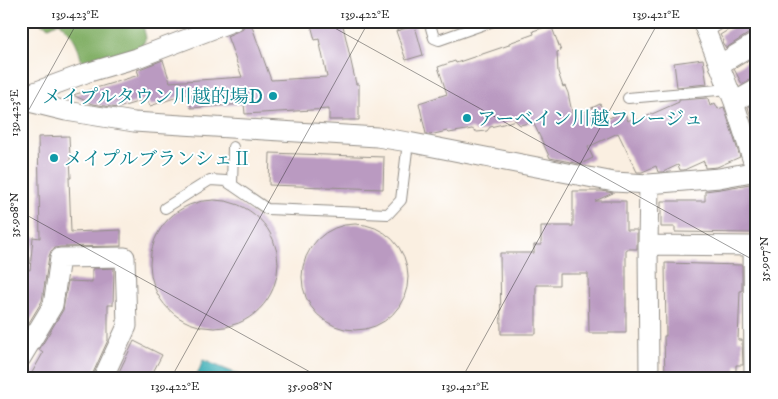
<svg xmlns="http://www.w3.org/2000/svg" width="778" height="399" font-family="'IM FELL DW Pica','Noto Serif JP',serif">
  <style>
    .forest { fill: #83b068; stroke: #576e4a }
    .water { fill: #3badb5; stroke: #336c70 }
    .building { fill: #ba9ac1 }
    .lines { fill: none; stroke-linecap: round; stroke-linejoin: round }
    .service-casing { stroke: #928d86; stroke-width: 12 }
    .minor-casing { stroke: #928d86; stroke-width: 21 }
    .service { stroke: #fff; stroke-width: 10 }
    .minor { stroke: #fff; stroke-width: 19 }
    .ticks { fill: none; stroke: #2b2b2b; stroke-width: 1; stroke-opacity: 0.45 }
    .culture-dot { fill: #0f9aa8; stroke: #fff; stroke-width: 2 }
    .labels { text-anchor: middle; stroke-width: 4; stroke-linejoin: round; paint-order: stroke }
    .culture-label { font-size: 19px; fill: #0d838f; stroke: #fff; text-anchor: start }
    .neatline { fill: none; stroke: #2b2b2b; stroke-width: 2 }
    .ticks-label { font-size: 12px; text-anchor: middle; fill: #2b2b2b }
  </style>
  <rect width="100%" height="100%" fill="#fff"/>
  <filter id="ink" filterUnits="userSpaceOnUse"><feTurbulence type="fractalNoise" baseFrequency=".02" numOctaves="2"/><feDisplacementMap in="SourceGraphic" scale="10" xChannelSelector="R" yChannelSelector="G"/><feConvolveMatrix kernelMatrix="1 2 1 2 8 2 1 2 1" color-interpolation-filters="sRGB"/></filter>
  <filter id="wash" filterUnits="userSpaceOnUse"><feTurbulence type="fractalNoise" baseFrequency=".0096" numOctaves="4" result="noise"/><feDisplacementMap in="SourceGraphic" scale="20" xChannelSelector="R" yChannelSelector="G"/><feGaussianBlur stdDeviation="1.12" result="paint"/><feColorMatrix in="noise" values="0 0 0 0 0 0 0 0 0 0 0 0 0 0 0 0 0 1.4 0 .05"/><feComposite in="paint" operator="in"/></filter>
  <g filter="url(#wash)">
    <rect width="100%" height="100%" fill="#faefe1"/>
    <path class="forest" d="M39 21H142L146 38 141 48 94 66 82 63C77 42 75 37 59 22L49 27 40 23Z"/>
    <path class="water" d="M203 360 247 378H196Z"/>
    <g id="blocks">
      <path class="building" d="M250 21 271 80 327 77 319 39 315 40 310 21H342L356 84H359V120H329V109L245 114 244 104 191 108 190 93 150 106 147 99 118 108 92 104 73 95 139 75 137 70 163 60 170 82 242 77 227 36 238 31 243 28 245 23Z
        M743 21H757V31L751 32 726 48 722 42 724 41 720 35Z
        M551 25 561 51 557 52 558 72 563 87 565 86 568 93 573 117 600 104 607 119 624 111 628 121 633 118 634 122 679 102V100L708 98 710 106 715 103 718 109 724 107 740 157 717 167 705 168 704 161 684 170H680L678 165 663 172H658L656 166 642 172H637L618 133 588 147 593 158 581 164 550 158 533 122 520 125 515 120 503 124 490 127 487 131 477 132 472 129 449 133 447 131 430 135 426 134 419 103 447 94 438 67 455 61 456 63 509 45V43L534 34 533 31Z
        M415 26 423 55 406 60 396 31Z
        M757 55V78L751 79 742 84 734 69Z
        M703 59 707 84 677 87 674 63Z
        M757 102V136L748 107Z
        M69 136 71 178H69L71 232 121 230V246L60 247 55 248 51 251 49 256 42 301 21 336V289L25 269 30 270 33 237 40 238 38 137Z
        M270 153 384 157 383 189 269 185Z
        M750 184 751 201H757V230L752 229 751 233 675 232V227H661V201H705V191L721 189Z
        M573 191H602L613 193 595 201H626V230H637V249H626V333H589L588 274H559V285H536V334H501L500 253H534V245H541V226H573Z
        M150 264a64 64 0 1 1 128 0a64 64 0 1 1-128 0Z
        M302 277a53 53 0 1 1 106 0a53 53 0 1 1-106 0Z
        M665 263 742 265V291H740L738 340H742L743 365H736V378H665L664 336H666Z
        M114 268 113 305H108V340L93 373 92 378H29L43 353 39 350 63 310 68 281 92 282V269Z
        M134 341 162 355 150 378H116Z"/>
    </g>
  </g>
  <g filter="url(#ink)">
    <use href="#blocks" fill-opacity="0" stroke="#928d86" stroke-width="1"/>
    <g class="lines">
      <defs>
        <path id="service" d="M429 21 434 38 439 40 493 21
          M707 32 725 21
          M628 98 729 89
          M232 185 233 147
          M165 208 210 180 226 181 232 185 267 209 388 214 401 200 408 142"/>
        <path id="minor" d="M702 21 734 102 756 171
          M719 65 757 42
          M21 97 86 73 137 58 234 21
          M21 100 66 111 134 122 377 137 408 142 614 182 649 184 719 178 757 171
          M734 102 757 89
          M649 184 648 245 649 378
          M648 245 757 246
          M753 246 754 378
          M21 358 53 305 60 258 125 257 127 326 103 378"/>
      </defs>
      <use href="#service" class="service-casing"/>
      <use href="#minor" class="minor-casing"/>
      <use href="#service" class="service"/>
      <use href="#minor" class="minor"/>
    </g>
  </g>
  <path class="ticks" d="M322 21 757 262M21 124 78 21M21 212 321 378M171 378 369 21M462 378 659 21M752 378 757 370"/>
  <g class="culture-dot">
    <circle cx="273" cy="96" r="5"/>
    <circle cx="467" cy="118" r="5"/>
    <circle cx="54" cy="158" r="5"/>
  </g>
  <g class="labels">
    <g class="culture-label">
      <text x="263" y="103" text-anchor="end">メイプルタウン川越的場D</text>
      <text x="477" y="125">アーベイン川越フレージュ</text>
      <text x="64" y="165">メイプルブランシェⅡ</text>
    </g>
  </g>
  <rect width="778" height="399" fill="none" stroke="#fff" stroke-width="55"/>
  <rect x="28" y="28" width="722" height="344" class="neatline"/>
  <g class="ticks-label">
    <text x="75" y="18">139.423°E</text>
    <text x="365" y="18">139.422°E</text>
    <text x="656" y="18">139.421°E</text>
    <text transform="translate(14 113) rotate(-90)" y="4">139.423°E</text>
    <text transform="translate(14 215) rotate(-90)" y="4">35.908°N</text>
    <text transform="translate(764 259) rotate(-90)" y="4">35.907°N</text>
    <text x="175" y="390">139.422°E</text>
    <text x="310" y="390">35.908°N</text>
    <text x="465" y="390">139.421°E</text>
  </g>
</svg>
